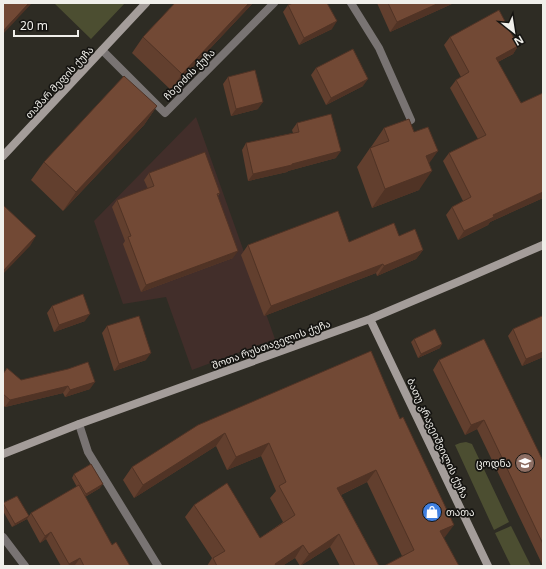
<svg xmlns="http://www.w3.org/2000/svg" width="546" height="569" font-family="'Noto Sans','Noto Sans Georgian',sans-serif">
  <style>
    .education { fill: #422e2a }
    .green { fill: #4c4e31 }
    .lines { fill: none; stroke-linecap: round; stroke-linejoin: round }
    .street { stroke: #797473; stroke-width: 8 }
    .secondary { stroke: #a49d9a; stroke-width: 8 }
    .wall { fill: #623f2e }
    .shaded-wall { fill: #503325 }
    .building { fill: #724935; stroke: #503325 }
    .labels { text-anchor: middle; stroke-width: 3.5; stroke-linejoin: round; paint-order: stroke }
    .street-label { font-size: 10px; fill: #f0efea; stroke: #151411 }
    .poi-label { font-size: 10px; fill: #f0efea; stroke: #151411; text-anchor: end }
  </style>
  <rect width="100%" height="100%" fill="#2e2c24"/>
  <path class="education" d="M196 117 275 339 192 370 166 297 123 304 94 221Z"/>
  <path class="green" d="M54 3H125L91 39Z
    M466 442 472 444 509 522 494 530 455 445 460 443Z
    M511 526 531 566H511L495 533Z"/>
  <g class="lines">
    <path class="street" d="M351 3 379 48 411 120
      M102 50 165 113 274 3
      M79 424 88 452 158 566
      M3 537 25 566"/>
    <path class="secondary" d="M3 156 146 3
      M370 319 488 566
      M3 454 79 424 370 319 460 281 543 245"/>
  </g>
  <path class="wall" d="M175 3H253L171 90 132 53 143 37Z
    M377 3H454L390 32Z
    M288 5 332 29 299 45 283 12Z
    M450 37 518 46 513 54 498 62 521 103 543 93V198L490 222 488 225 458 240 446 215 452 207 463 201 443 161 449 153 478 139 450 88 456 80 461 77 444 45Z
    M316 68 363 86 326 105 311 75Z
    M228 77 258 109 231 116 223 84Z
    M157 106 144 125 63 211 31 180 44 162Z
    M297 123 336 158 288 171 287 172 248 181 242 150 246 143 293 133 292 130Z
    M384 128 429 164 419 190 372 208 357 167 370 148H371V147Z
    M149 173 220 193 218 196 233 258 141 292 123 244 125 241 112 207 117 200 148 189 144 180Z
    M399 236 423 250 416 259 377 276 376 273 264 316 241 255 248 245 349 242Z
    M52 306 85 321 54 332 47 313Z
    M107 326 146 360 114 371 102 333Z
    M513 329 543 357 522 366 508 336Z
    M414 339 440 348 418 358 411 342Z
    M371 351 445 537 402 556 367 482 341 495 379 566H340L330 547 300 566 295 558 282 566H207L212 558 185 517 194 505 260 538 283 522 270 498 276 491 261 456 227 470 216 446 134 498 123 480 132 467Z
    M439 360 543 461V566L477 429 465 435 433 370Z
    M3 374 21 380 90 389 65 397 63 393 5 407 3 405Z
    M74 474 100 488 85 497 112 545 130 566H75V565L74 566H61L46 539 40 543 27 519 12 527 3 511V503L29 516 31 513 77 487 72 478Z"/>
  <path class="shaded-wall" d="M29 3H32L3 34V31Z
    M249 3H253L171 90 182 74Z
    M439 3H454L390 32 397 22Z
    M337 21 332 29 299 45 304 38Z
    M518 46 513 54 490 66 496 58Z
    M368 79 363 86 326 105 331 98Z
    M263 102 258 109 231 116 236 109Z
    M157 106 144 125 63 211 76 192Z
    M341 151 336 158 288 171 287 172 248 181 253 174 292 164Z
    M438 151 425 169 426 156Z
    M432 171 419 190 372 208 385 189Z
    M543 192V198L490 222 488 225 458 240 464 231 493 215Z
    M36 236 30 246 3 274V271Z
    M423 250 416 259 377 276 384 266Z
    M238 251 233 258 141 292 146 285Z
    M383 264 376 273 264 316 271 306Z
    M90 314 85 321 54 332 59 325Z
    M442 344 440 348 418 358 421 354Z
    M543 352V357L522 366 526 359Z
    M151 353 146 360 114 371 119 364Z
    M95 382 90 389 65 397 70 390Z
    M68 386 63 393 5 407 10 400Z
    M484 420 477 429 465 435 471 425Z
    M225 433 216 446 134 498 143 485Z
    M269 443 261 456 227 470 236 457Z
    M376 470 367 482 328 501 337 488Z
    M103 484 100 488 83 498 86 494Z
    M29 516 27 519 12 527 15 524Z
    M454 525 445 537 431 544 440 531Z
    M51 532 46 539 40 543 45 536Z
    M339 534 330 547 300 566 309 554Z
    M303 545 295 558 282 566H273L275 564Z
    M80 558 75 565 74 566H68L69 564Z"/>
  <path class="building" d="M3 3H29L3 31Z
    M175 3H249L182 74 143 37Z
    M293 3H327L337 21 304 38 288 5Z
    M388 3H439L397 22Z
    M499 10 518 46 496 58 521 103 543 93V192L493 215 494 217 464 231 452 207 471 197 449 153 486 135 456 80 469 72 450 37Z
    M353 49 368 79 331 98 316 68Z
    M255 70 263 102 236 109 228 77Z
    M124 76 157 106 76 192 44 162Z
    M331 114 341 151 292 164V165L253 174 246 143 299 132 297 123Z
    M409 119 414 132 428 127 438 151 426 156 432 171 385 189 370 148 389 141 384 128Z
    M205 152 220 193 217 194 238 251 146 285 128 237 131 236 117 200 154 186 149 173Z
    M3 205 36 236 3 271Z
    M338 211 349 242 394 223 399 236 415 229 423 250 384 266 383 264 271 306 248 245Z
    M83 294 90 314 59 325 52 306Z
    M139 316 151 353 119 364 107 326Z
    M542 316 543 319V352L526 359 513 329Z
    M435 329 442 344 421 354 414 339Z
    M484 339 543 461V544L484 420 471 425 439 360Z
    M371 351 400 419 403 417 454 525 440 531 459 566H384L414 550 376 470 337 488 379 566H355L339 534 309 554 303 545 275 564 276 566H217L213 558 225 551 194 505 227 483 260 538 295 515 279 486 286 482 269 443 236 457 225 433 143 485 132 467 198 425Z
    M88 362 95 382 70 390 68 386 10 400 3 394V374L7 368 21 380 68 369Z
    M91 464 103 484 86 494 74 474Z
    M79 485 112 545 116 542 130 566H84L80 558 69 564 51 532 45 536 31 513Z
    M17 496 29 516 15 524 3 503Z"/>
  <defs>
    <symbol id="school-disc" viewBox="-11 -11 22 22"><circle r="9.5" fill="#8d6e63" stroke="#151411"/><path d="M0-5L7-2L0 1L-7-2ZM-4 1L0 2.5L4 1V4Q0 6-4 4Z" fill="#fff"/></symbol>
    <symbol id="shop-disc" viewBox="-11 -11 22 22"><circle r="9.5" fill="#3f7fe0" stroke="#151411"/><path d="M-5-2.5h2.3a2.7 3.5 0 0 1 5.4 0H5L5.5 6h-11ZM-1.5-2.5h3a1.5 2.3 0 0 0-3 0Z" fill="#fff"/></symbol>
  </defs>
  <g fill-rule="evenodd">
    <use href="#school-disc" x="514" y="452" width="22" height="22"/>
    <use href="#shop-disc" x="421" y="501" width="22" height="22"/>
  </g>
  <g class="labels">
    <g class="street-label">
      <text transform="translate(189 74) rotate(-45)" y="4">ჩხეიძის ქუჩა</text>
      <text transform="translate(59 82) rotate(-47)" y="4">თამარ მეფის ქუჩა</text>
      <text transform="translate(271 344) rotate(-20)" y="4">შოთა რუსთაველის ქუჩა</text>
      <text transform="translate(438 438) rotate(65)" y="4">ბათუ კრავეიშვილის ქუჩა</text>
    </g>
    <g class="poi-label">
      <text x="511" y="467">ცოდნა</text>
      <text x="446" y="516" text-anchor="start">თათა</text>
    </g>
  </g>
  <rect width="546" height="569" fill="none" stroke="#f0efea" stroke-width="8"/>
  <g transform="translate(514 32) rotate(150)" stroke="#151411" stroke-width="3" paint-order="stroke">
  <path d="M0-3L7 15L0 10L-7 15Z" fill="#f0efea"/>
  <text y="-6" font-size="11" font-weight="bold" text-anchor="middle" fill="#f0efea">N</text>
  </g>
  <path d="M14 30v6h64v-6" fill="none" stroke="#f0efea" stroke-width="2"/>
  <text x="20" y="30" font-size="12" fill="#f0efea" stroke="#151411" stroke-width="3" paint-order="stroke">20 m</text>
</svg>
